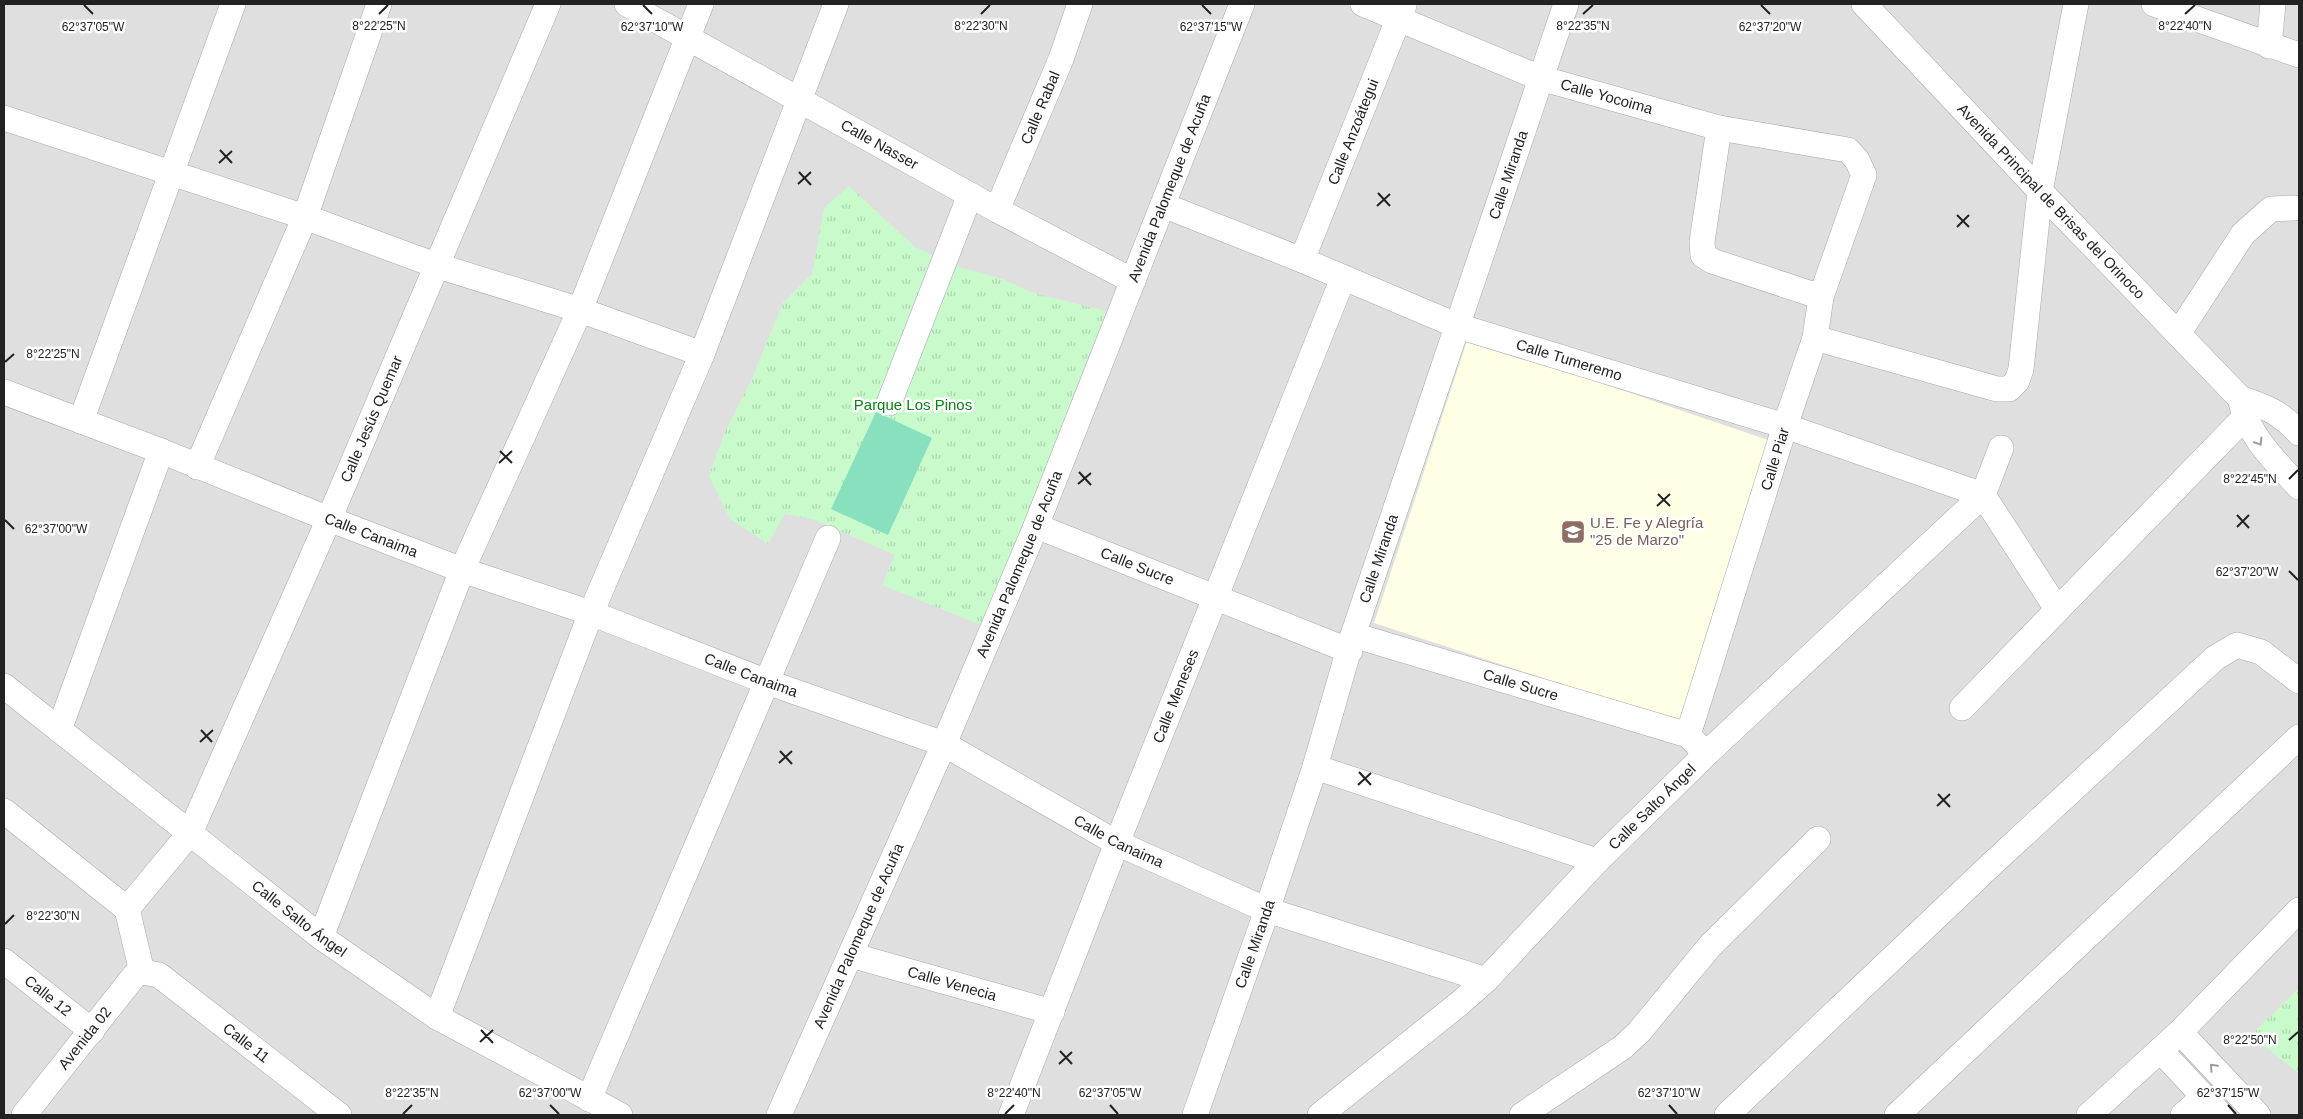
<svg xmlns="http://www.w3.org/2000/svg" width="2303" height="1119" font-family="Helvetica,sans-serif">
  <style>
    .residential { fill: #e0dfdf }
    .education { fill: #ffffe5 }
    .park { fill: url(#park-tufts) }
    .pitch { fill: #88e0be }
    .lines { fill: none; stroke-linecap: round; stroke-linejoin: round }
    .minor-casing { stroke: #a9a9a9; stroke-width: 26 }
    .minor { stroke: #fff; stroke-width: 25 }
    .oneway { stroke: #9c9c9c }
    .ticks { fill: none; stroke: #222; stroke-width: 2 }
    .labels { text-anchor: middle; stroke-width: 5; stroke-linejoin: round; paint-order: stroke }
    .street-label { font-size: 15px; fill: #222; stroke: #fff }
    .park-label { font-size: 15px; fill: #0c8416; stroke: #fff }
    .education-label { font-size: 15px; fill: #785e54; stroke: #fff; text-anchor: start }
    .ticks-label { font-size: 12px; text-anchor: middle; fill: #222; stroke: #fff; stroke-width: 5; stroke-linejoin: round; paint-order: stroke }
  </style>
  <defs>
    <pattern id="park-tufts" width="24" height="20" patternUnits="userSpaceOnUse" patternTransform="scale(1.25)"><rect width="24" height="20" fill="#c8facc"/><path d="M3 7l-1-3M5 7V3M7 7l1-3M15 17l-1-3M17 17v-4M19 17l1-3" fill="none" stroke="#acd6af"/></pattern>
  </defs>
  <rect width="100%" height="100%" fill="#f2efe9"/>
  <path class="residential" d="M4 4H2299V1115H4Z"/>
  <path class="education" d="M1468 338 1771 441 1681 723 1374 623Z"/>
  <path class="park" d="M849 186 915 247 956 266 1002 279 1033 293 1106 311 983 626 882 585 895 555 815 520 785 514 768 544 730 519 709 476 724 434 750 383 783 303 812 274 824 208Z
    M2299 988V1074L2251 1035Z"/>
  <path class="pitch" d="M876 412 932 438 888 535 831 509Z"/>
  <g class="lines">
    <defs>
      <g id="minor">
        <path id="s1" d="M627 4 997 210 1133 281"/>
        <path id="s2" d="M1363 4 1540 78 1719 128 1848 150 1857 160 1864 175 1821 297 1815 338 1785 426 1688 735 1706 754"/>
        <path id="s3" d="M1864 4 2040 191 2240 398C2266 407 2280 412 2299 433"/>
        <path d="M2154 4 2299 55"/>
        <path d="M2269 46 2273 4"/>
        <path d="M4 118 305 217 435 265 580 310 702 354"/>
        <path d="M1719 128 1702 242 1703 255 1712 261 1821 297"/>
        <path id="s4" d="M1163 205 1302 260 1458 326 1785 426 1983 495"/>
        <path id="s5" d="M997 210 1061 59 1080 4"/>
        <path id="s6" d="M1302 260 1404 5"/>
        <path d="M2178 334 2243 234 2271 209 2294 208"/>
        <path d="M1815 338 1997 389H2009L2017 381 2021 369 2040 191 2076 4"/>
        <path id="s7" d="M4 392 161 451 329 519 462 570 591 613 767 682 944 744 1117 843 1267 910 1486 980"/>
        <path d="M2241 402C2249 437 2276 462 2299 487"/>
        <path d="M889 403 970 195"/>
        <path d="M81 421 233 4"/>
        <path d="M197 467 305 217 379 4"/>
        <path d="M1983 495 2057 609"/>
        <path id="s8" d="M1036 526 1350 651"/>
        <path id="s9" d="M1353 635 1688 735"/>
        <path id="s10" d="M4 686 321 937 437 1017 620 1115"/>
        <path d="M1962 708 2245 417"/>
        <path d="M59 730 161 451"/>
        <path d="M1315 767 1597 861"/>
        <path id="s11" d="M4 811 127 909 190 833 329 519 548 4"/>
        <path d="M127 909 142 972"/>
        <path d="M321 937 462 570 580 310 701 4"/>
        <path id="s12" d="M851 955 1052 1012"/>
        <path id="s13" d="M4 961 92 1031"/>
        <path d="M437 1017 591 613 702 354 836 4"/>
        <path d="M2180 1032 2258 1115"/>
        <path d="M2160 1050 2221 1115"/>
        <path d="M589 1099 828 538"/>
        <path id="s14" d="M24 1115 135 975 142 972 159 975 339 1115"/>
        <path id="s15" d="M779 1115 944 744 1036 526 1242 4"/>
        <path id="s16" d="M1011 1115 1117 843 1343 278"/>
        <path id="s17" d="M1195 1115 1267 910 1315 767 1353 635 1566 4"/>
        <path id="s18" d="M1320 1115 1460 1003 1486 980 1597 861 1706 754 1983 495 2001 448"/>
        <path d="M1522 1115 1623 1047 1639 1032 1710 946 1818 839"/>
        <path d="M1727 1115 1994 862 2215 658 2237 645 2261 652 2299 681"/>
        <path d="M1897 1115 2299 737"/>
        <path d="M2089 1115 2180 1032 2299 910"/>
        <path d="M2183 1115 2204 1097"/>
      </g>
    </defs>
    <use href="#minor" class="minor-casing"/>
    <use href="#minor" class="minor"/>
  </g>
  <defs><path id="oneway-chevron" d="M-2-3.5L2.5 0L-2 3.5" fill="none" stroke-width="1.6" stroke-linecap="round" stroke-linejoin="round" transform="scale(1.25)"/></defs>
  <g class="oneway">
    <use href="#oneway-chevron" transform="translate(2259 442) rotate(58)"/>
    <use href="#oneway-chevron" transform="translate(2213 1067) rotate(-133)"/>
  </g>
  <path class="ticks" d="M84 5 93 14M643 5 652 14M1202 5 1211 14M1761 5 1770 14M379 14 388 5M981 14 990 5M1583 14 1593 5M2185 14 2195 5M220 150 232 163M219 163 232 151M799 172 811 185M798 184 811 172M1378 193 1390 206M1377 206 1390 194M1957 215 1969 227M1957 227 1969 215M5 362 14 354M500 451 512 463M499 463 512 451M1079 472 1091 485M2289 479 2298 470M1078 484 1091 473M1658 494 1670 506M1657 506 1670 494M2237 515 2249 528M5 520 14 529M2237 527 2249 515M2289 571 2298 580M201 730 212 742M200 742 213 730M780 751 792 764M779 763 792 751M1359 772 1371 785M1358 785 1371 773M1938 794 1950 807M1937 806 1950 794M5 924 14 915M481 1030 493 1043M2289 1040 2298 1032M480 1042 493 1030M1060 1051 1072 1064M1059 1064 1072 1052M550 1105 559 1114M1110 1105 1118 1114M1669 1105 1677 1114M2228 1105 2236 1114M403 1114 412 1105M1005 1114 1014 1105"/>
  <defs>
    <symbol id="school-square" viewBox="-11 -11 22 22"><rect x="-9" y="-9" width="18" height="18" rx="4" fill="#8d6e63" stroke="#fff"/><path d="M0-5L7-2L0 1L-7-2ZM-4 1L0 2.5L4 1V4Q0 6-4 4Z" fill="#fff"/></symbol>
  </defs>
  <g fill-rule="evenodd">
    <use href="#school-square" x="1559" y="518" width="28" height="28"/>
  </g>
  <g class="labels">
    <g class="street-label">
      <text dy="5" stroke="none"><textPath href="#s2" startOffset="261">Calle Yocoima</textPath></text>
      <text dy="5" stroke="none"><textPath href="#s5" startOffset="111">Calle Rabal</textPath></text>
      <text dy="5" stroke="none"><textPath href="#s6" startOffset="138">Calle Anzoátegui</textPath></text>
      <text dy="5" stroke="none"><textPath href="#s1" startOffset="289">Calle Nasser</textPath></text>
      <text dy="5" stroke="none"><textPath href="#s17" startOffset="991">Calle Miranda</textPath></text>
      <text dy="5" stroke="none"><textPath href="#s15" startOffset="1006">Avenida Palomeque de Acuña</textPath></text>
      <text dy="5" stroke="none"><textPath href="#s3" startOffset="272">Avenida Principal de Brisas del Orinoco</textPath></text>
      <text dy="5" stroke="none"><textPath href="#s4" startOffset="435">Calle Tumeremo</textPath></text>
      <text dy="5" stroke="none"><textPath href="#s11" startOffset="708">Calle Jesús Quemar</textPath></text>
      <text transform="translate(1775 459) rotate(-73)" y="5">Calle Piar</text>
      <text dy="5" stroke="none"><textPath href="#s7" startOffset="394">Calle Canaima</textPath></text>
      <text dy="5" stroke="none"><textPath href="#s17" startOffset="586">Calle Miranda</textPath></text>
      <text dy="5" stroke="none"><textPath href="#s15" startOffset="601">Avenida Palomeque de Acuña</textPath></text>
      <text dy="5" stroke="none"><textPath href="#s8" startOffset="109">Calle Sucre</textPath></text>
      <text dy="5" stroke="none"><textPath href="#s7" startOffset="799">Calle Canaima</textPath></text>
      <text dy="5" stroke="none"><textPath href="#s9" startOffset="175">Calle Sucre</textPath></text>
      <text dy="5" stroke="none"><textPath href="#s16" startOffset="450">Calle Meneses</textPath></text>
      <text dy="5" stroke="none"><textPath href="#s18" startOffset="454">Calle Salto Ángel</textPath></text>
      <text dy="5" stroke="none"><textPath href="#s7" startOffset="1204">Calle Canaima</textPath></text>
      <text dy="5" stroke="none"><textPath href="#s10" startOffset="376">Calle Salto Ángel</textPath></text>
      <text dy="5" stroke="none"><textPath href="#s15" startOffset="196">Avenida Palomeque de Acuña</textPath></text>
      <text dy="5" stroke="none"><textPath href="#s17" startOffset="181">Calle Miranda</textPath></text>
      <text dy="5" stroke="none"><textPath href="#s12" startOffset="105">Calle Venecia</textPath></text>
      <text dy="5" stroke="none"><textPath href="#s13" startOffset="56">Calle 12</textPath></text>
      <text dy="5" stroke="none"><textPath href="#s14" startOffset="98">Avenida 02</textPath></text>
      <text dy="5" stroke="none"><textPath href="#s14" startOffset="314">Calle 11</textPath></text>
    </g>
    <g class="park-label">
      <text x="913" y="410">Parque Los Pinos</text>
    </g>
    <g class="education-label">
      <text x="1590" y="528">U.E. Fe y Alegría<tspan x="1590" dy="17">"25 de Marzo"</tspan></text>
    </g>
  </g>
  <g class="ticks-label">
    <text x="379" y="30">8°22'25"N</text>
    <text x="981" y="30">8°22'30"N</text>
    <text x="1583" y="30">8°22'35"N</text>
    <text x="2185" y="30">8°22'40"N</text>
    <text x="93" y="31">62°37'05"W</text>
    <text x="652" y="31">62°37'10"W</text>
    <text x="1211" y="31">62°37'15"W</text>
    <text x="1770" y="31">62°37'20"W</text>
    <text x="53" y="358">8°22'25"N</text>
    <text x="2250" y="483">8°22'45"N</text>
    <text x="56" y="533">62°37'00"W</text>
    <text x="2247" y="576">62°37'20"W</text>
    <text x="53" y="920">8°22'30"N</text>
    <text x="2250" y="1044">8°22'50"N</text>
    <text x="550" y="1097">62°37'00"W</text>
    <text x="1110" y="1097">62°37'05"W</text>
    <text x="1669" y="1097">62°37'10"W</text>
    <text x="2228" y="1097">62°37'15"W</text>
    <text x="412" y="1097">8°22'35"N</text>
    <text x="1014" y="1097">8°22'40"N</text>
  </g>
  <rect width="2303" height="1119" fill="none" stroke="#222222" stroke-width="10"/>
</svg>
